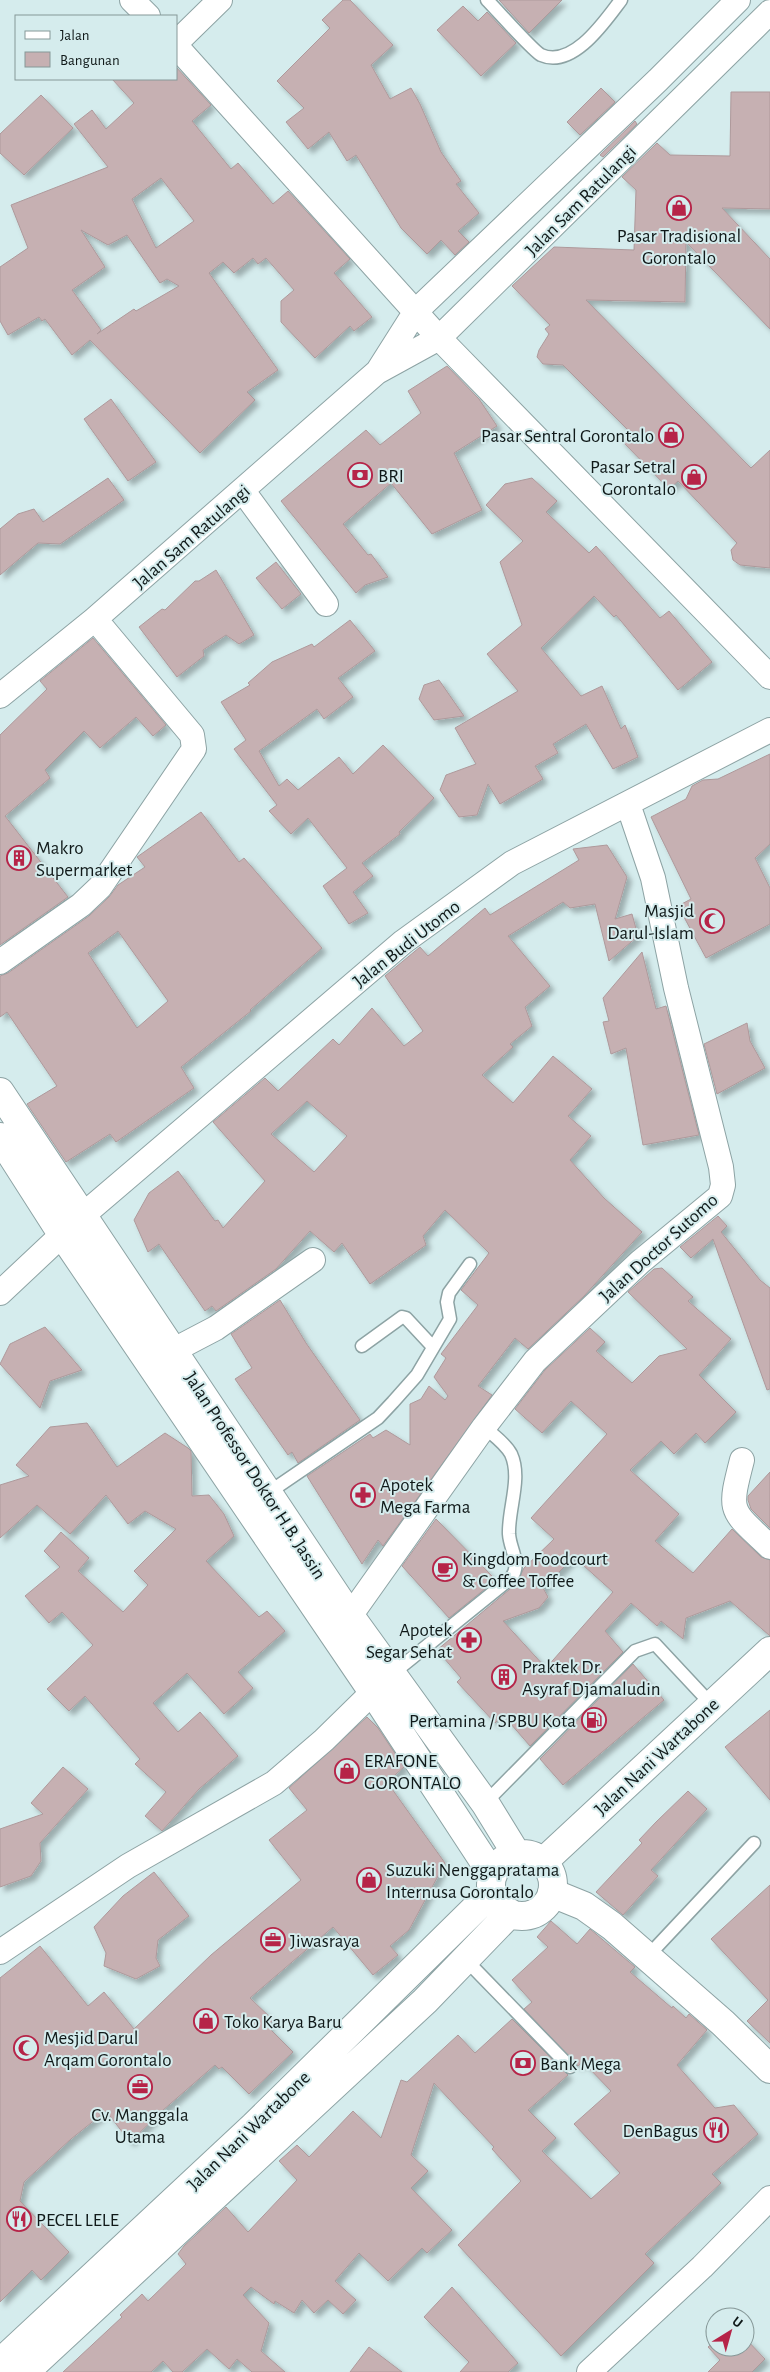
<svg xmlns="http://www.w3.org/2000/svg" width="770" height="2372" font-family="'Alegreya Sans',sans-serif">
  <style>
    .building { fill: #c6b0b2; stroke: #ae999b; fill-rule: evenodd; filter: url(#shadow) }
    .lines { fill: none; stroke-linecap: round; stroke-linejoin: round }
    .lane-casing { stroke: #8da3a4; stroke-width: 15 }
    .street-casing { stroke: #8da3a4; stroke-width: 26 }
    .secondary-casing { stroke: #8da3a4; stroke-width: 30 }
    .primary-casing { stroke: #8da3a4; stroke-width: 30 }
    .highway-casing { stroke: #8da3a4; stroke-width: 30 }
    .lane { stroke: #fff; stroke-width: 12 }
    .street { stroke: #fff; stroke-width: 24 }
    .secondary { stroke: #fff; stroke-width: 28 }
    .primary { stroke: #fff; stroke-width: 28 }
    .highway { stroke: #fff; stroke-width: 28 }
    .labels { text-anchor: middle; stroke-width: 4; stroke-linejoin: round; paint-order: stroke }
    .street-label { font-size: 19px; fill: #101919; stroke: #d5eced }
    .poi-label { font-size: 19px; fill: #101919; stroke: #d5eced; text-anchor: start }
  </style>
  <defs>
    <filter id="shadow"><feDropShadow dx="4.5" dy="4.5" stdDeviation="2.5" flood-color="#0004"/></filter>
  </defs>
  <rect width="100%" height="100%" fill="#d5eced"/>
  <path class="building" d="M343 0H350L393 45 371 65 390 99 411 88 420 104 441 152 461 181 456 184 479 213 458 231 469 242 455 255 441 240 427 254 401 228 356 155 347 161 329 132 308 149 286 122 304 108 277 81 330 28 322 20Z
    M499 0H562L529 33Z
    M463 6 478 21 487 12 516 43 481 76 437 30Z
    M176 67 211 105 192 121 231 169 238 163 273 204 288 191 350 259 334 273 372 317 354 331 350 326 315 358 281 322V301L294 290 266 258 258 264 253 258 234 273 223 262 209 273 278 370 247 392 255 400 200 453 90 340 72 355 45 319 42 321 39 317 8 335 0 321V267L28 248 11 205 108 167 74 124 92 110 106 129 134 103 112 79H176ZM161 178 194 221 156 248 132 199ZM81 230 108 245 127 235 160 283 167 279 179 286 136 311 134 309 97 334 101 330 72 290 105 267Z
    M601 88 615 102 580 135 567 122Z
    M731 92H770V209L722 208 770 259V329L686 242 685 302 586 300 751 468 770 450V568L740 565 733 560 731 550 737 543 678 481 669 489 620 439 629 431 563 365 543 364 537 357 539 350 549 334 545 329 550 325 512 286 554 247 634 250 636 190 622 177 657 143 670 155 730 156Z
    M41 95 73 128 24 175 0 153V134Z
    M635 121 637 124 603 157 600 155Z
    M447 366 479 399 497 426 454 453 482 510 432 534 391 483 343 524 368 555 371 554 388 577 365 585 356 593 281 501 366 430 380 445 421 413 408 391Z
    M111 399 156 462 128 481 84 419Z
    M108 478 124 500 60 544 38 543 0 575V529L18 514 34 509 43 522Z
    M532 478 557 501 546 512 589 553 596 546 660 618 669 611 712 662 678 690 616 615 614 617 594 596 541 648 581 696 602 686 621 729 625 725 638 757 613 769 586 724 553 744 558 753 535 766 543 779 500 804 488 784 477 815 459 817 440 790 446 775 476 764 455 728 518 691 487 654 522 625 500 562 523 541 486 505 505 484Z
    M276 562 301 594 282 609 256 578Z
    M216 570 254 635 239 644 226 635 203 650 204 656 177 677 139 627 162 609 165 610 195 581H199Z
    M350 620 375 651 338 678 353 697 324 719 317 709 259 751 279 786 287 779 298 790 339 757 353 774 383 745 434 798 399 832 400 834 362 863 373 876 353 892 368 913 349 924 323 886 347 868 308 818 291 834 269 811 277 805 234 749 246 740 221 702 250 685 248 683 272 662 312 644 314 647Z
    M93 638 166 725 153 736 136 717 100 748 84 731 45 770 50 778 5 816 68 897 0 945V735L47 689 40 681Z
    M439 680 464 716 434 720 419 699 424 685Z
    M770 754V844L755 858 770 888V924L706 958 678 906 691 899 651 817 686 799 692 786 703 780 718 779Z
    M201 812 239 862 244 858 322 948 250 1010 251 1011 181 1067 194 1088 116 1142 110 1134 66 1162 27 1104 57 1086 7 1012 0 1017V976L8 973 89 916 109 897 118 885 145 867 137 857ZM118 931 168 1001 137 1028 88 953Z
    M607 845 627 877 615 919 632 914 638 936 609 961 595 904 570 908 563 902 508 936 550 986 525 1007 532 1026 510 1044 513 1047 482 1075 513 1103 553 1056 592 1089 568 1116 591 1136 570 1160 604 1198 642 1232 584 1296 528 1349 515 1338 478 1386 492 1395 383 1546 378 1540 362 1564 307 1476 370 1434 373 1438 386 1430 410 1445V1404L421 1399 429 1386 445 1400 448 1396 434 1377 446 1358 441 1354 478 1305 461 1290 489 1253 445 1210 423 1236 426 1245 370 1284 342 1243 334 1252 310 1231 276 1269 216 1311 212 1306 205 1311 159 1244 148 1252 134 1220 149 1193 178 1171 215 1221 218 1220 223 1228 265 1181 213 1122 265 1078 278 1091 333 1039 339 1045 372 1008 404 1046 423 1031 385 976 420 947 428 956 485 908 490 915 579 860 573 849ZM307 1101 347 1136 314 1172 271 1134Z
    M642 952 656 1009 666 1006 699 1135 643 1145 626 1048 611 1054 603 1022 609 1021 603 998Z
    M747 1023 750 1041 765 1068 717 1094 704 1044Z
    M718 1216 727 1226 721 1232 760 1280 770 1288V1389L767 1390 713 1239 691 1258 680 1247Z
    M662 1268 693 1297 688 1301 731 1339 699 1375 736 1412 705 1443 696 1433 674 1454 661 1441 630 1470 679 1514 655 1541 693 1573 732 1529 761 1557 770 1560V1636L730 1601 686 1618 683 1639 661 1621 657 1626 631 1603 605 1631 623 1652 530 1746 503 1715 495 1723 457 1682 461 1678 437 1650 516 1584 524 1568 554 1539 531 1518 607 1434 571 1401 542 1433 515 1409 545 1370 590 1328 605 1342 596 1351 632 1383 659 1356 687 1349 628 1292 654 1269ZM574 1557 613 1592 546 1668 503 1621 539 1608 548 1597 543 1588Z
    M280 1300 306 1343 360 1420 298 1463 292 1452 288 1455 235 1379 252 1368 231 1334Z
    M45 1327 82 1370 50 1381 40 1408 0 1364 10 1344Z
    M87 1423 117 1467 165 1433 188 1448 191 1451 192 1496 209 1495 224 1514 234 1536 206 1561 259 1617 267 1611 285 1631 238 1672 253 1688 224 1714 187 1673 153 1703 178 1732 200 1712 238 1756 199 1789 162 1831 145 1816 166 1792 135 1764 140 1759 85 1696 69 1711 47 1689 93 1645 62 1612 49 1623 25 1596 60 1567 44 1551 61 1532 89 1558 78 1571 123 1612 148 1585 134 1571 176 1529 145 1511 128 1524 106 1495 70 1534 37 1505 0 1538V1485L29 1476 16 1465 50 1427Z
    M770 1472V1528L751 1509 748 1500V1496Z
    M436 1519 496 1580 449 1618 402 1566Z
    M633 1664 664 1700 563 1785 540 1759Z
    M770 1710V1800L725 1747Z
    M367 1717 378 1728 404 1767 387 1782 445 1863 409 1930 390 1946 398 1955 373 1975 333 1927 250 1998 273 2020 267 2026 293 2052 249 2094 222 2067 219 2069 215 2065 162 2111 130 2142 106 2111 71 2139 24 2182 20 2201 69 2252 41 2280 32 2270 0 2302V1978L40 1946 88 2006 104 1992 134 2029 211 1955 301 1880 269 1840 307 1810 289 1788Z
    M63 1767 88 1789 40 1843 41 1861 31 1876 0 1887V1829L43 1814 31 1803Z
    M688 1791 707 1809 651 1870 658 1876 623 1915 596 1892 642 1843 639 1840 656 1822Z
    M154 1872 189 1916 158 1940 156 1958 160 1966 136 1979 104 1966 106 1953 94 1927 123 1896Z
    M770 1885V2043L747 2021 768 2000 711 1939Z
    M551 1921 577 1944 590 1929 635 1967 630 1972 672 2008 673 2006 686 2018 689 2014 707 2030 677 2065 715 2108 734 2105 758 2134 712 2174 721 2183 645 2254 654 2263 561 2356 458 2245 521 2181 492 2149 494 2147 434 2083 411 2155 428 2171 411 2188 452 2230 427 2253 422 2248 388 2281 359 2253 335 2281 356 2300 343 2314 328 2300 314 2313 302 2300 294 2313 275 2301 274 2304 251 2287 243 2295 269 2323 261 2351 285 2372H252L237 2359 229 2369 207 2349 182 2372H173L163 2361 151 2372H63L122 2317 120 2315 142 2294 148 2301 186 2264 178 2254 184 2246 226 2207 248 2232 297 2180 279 2161 297 2145 309 2157 353 2111 381 2138 401 2080 407 2082 458 2035 475 2053 512 2019 568 2075 528 2110 556 2138 542 2151 591 2199 620 2173 574 2124 611 2091 583 2062 578 2066 524 2009 532 2002 512 1980 548 1947 537 1937Z
    M452 2287 518 2363 508 2372H460L469 2362 424 2317Z
    M745 2338 765 2359 752 2372H708L720 2360 708 2347 715 2341V2347H745Z
    M369 2347 402 2372H350Z"/>
  <g class="lines">
    <defs>
      <path id="lane" d="M487 0C496 9 533 51 541 55 573 69 605 21 621 0
        M362 1346 402 1317 406 1318 433 1347
        M268 1493 378 1418 393 1402 417 1375 450 1319 447 1302 449 1293 470 1264
        M392 1674 511 1578C522 1564 510 1550 509 1534 508 1509 522 1478 511 1454 505 1443 493 1435 484 1427
        M485 1803 635 1651 655 1644 711 1704
        M648 1956 754 1843
        M465 1959 570 2067"/>
      <path id="street" d="M132 0 148 16
        M176 43 220 0
        M176 46 439 338 770 677
        M378 371 416 311 658 80 738 0
        M243 491 326 604
        M0 696 95 619 377 372 439 338 770 12
        M0 962 81 905 100 887 194 749 192 735 95 619
        M0 1293 82 1216 403 942 512 863 770 730
        M174 1350 216 1328 313 1260
        M742 1460C728 1514 730 1509 770 1547
        M350 1616 484 1427 535 1361 640 1262 720 1196 723 1185 721 1167 676 988 653 878 628 804
        M0 1952 128 1866 274 1783 324 1740 373 1692
        M589 2372 702 2267 770 2198"/>
      <path id="secondary" d="M552 1893 584 1906 612 1926 723 2023 770 2069"/>
      <path id="primary" d="M543 1862 770 1651"/>
      <path id="highway" d="M0 1092 350 1616 485 1803 517 1855
        M0 1137 62 1234 373 1692 493 1875
        M491 1885a31 31 0 1 1 62 0a31 31 0 1 1-62 0Z
        M0 2363 254 2126 492 1892
        M25 2372 425 2001 510 1913"/>
    </defs>
    <use href="#lane" class="lane-casing"/>
    <use href="#street" class="street-casing"/>
    <use href="#secondary" class="secondary-casing"/>
    <use href="#primary" class="primary-casing"/>
    <use href="#highway" class="highway-casing"/>
    <use href="#lane" class="lane"/>
    <use href="#street" class="street"/>
    <use href="#secondary" class="secondary"/>
    <use href="#primary" class="primary"/>
    <use href="#highway" class="highway"/>
  </g>
  <defs>
    <symbol id="shop-ring" viewBox="-11 -11 22 22"><circle r="9.5" fill="#d5eced" stroke="#b62448" stroke-width="1.5"/><path d="M-5-2.5h2.3a2.7 3.5 0 0 1 5.4 0H5L5.5 6h-11ZM-1.5-2.5h3a1.5 2.3 0 0 0-3 0Z" fill="#b62448"/></symbol>
    <symbol id="bank-ring" viewBox="-11 -11 22 22"><circle r="9.5" fill="#d5eced" stroke="#b62448" stroke-width="1.5"/><path d="M-6-4H6V4H-6ZM0-2.3a2.3 2.3 0 1 0 0 4.6a2.3 2.3 0 1 0 0-4.6Z" fill="#b62448"/></symbol>
    <symbol id="building-ring" viewBox="-11 -11 22 22"><circle r="9.5" fill="#d5eced" stroke="#b62448" stroke-width="1.5"/><path d="M-4-6H4V6H1V3H-1V6H-4ZM-2.5-4.3h1.7v1.8h-1.7ZM.8-4.3h1.7v1.8H.8ZM-2.5-1h1.7V.8h-1.7ZM.8-1h1.7V.8H.8Z" fill="#b62448"/></symbol>
    <symbol id="mosque-ring" viewBox="-11 -11 22 22"><circle r="9.5" fill="#d5eced" stroke="#b62448" stroke-width="1.5"/><path d="M3.5-4.9A6 6 0 1 0 3.5 4.9A5 5 0 1 1 3.5-4.9Z" fill="#b62448"/></symbol>
    <symbol id="pharmacy-ring" viewBox="-11 -11 22 22"><circle r="9.5" fill="#d5eced" stroke="#b62448" stroke-width="1.5"/><path d="M-2-6h4v4h4v4h-4v4h-4v-4h-4v-4h4Z" fill="#b62448"/></symbol>
    <symbol id="cafe-ring" viewBox="-11 -11 22 22"><circle r="9.5" fill="#d5eced" stroke="#b62448" stroke-width="1.5"/><path d="M-5.5-4.5H6V0H3Q3 3.5 0 3.5H-2.5Q-5.5 3.5-5.5 0ZM3-3.2v2h1.7v-2ZM-6 4.5H4V6H-6Z" fill="#b62448"/></symbol>
    <symbol id="fuel-ring" viewBox="-11 -11 22 22"><circle r="9.5" fill="#d5eced" stroke="#b62448" stroke-width="1.5"/><path d="M-5.5-6h7V0h2V4h1.3V-2.5L3-4.5l.8-.8L6-3V5H2.5V1h-1V6h-7ZM-4.2-4.7v3.2H.2V-4.7Z" fill="#b62448"/></symbol>
    <symbol id="office-ring" viewBox="-11 -11 22 22"><circle r="9.5" fill="#d5eced" stroke="#b62448" stroke-width="1.5"/><path d="M-6-3h4V-5.5h4V-3h4V5H-6ZM-1-4.5V-3h2v-1.5ZM-6 0V1H6V0Z" fill="#b62448"/></symbol>
    <symbol id="restaurant-ring" viewBox="-11 -11 22 22"><circle r="9.5" fill="#d5eced" stroke="#b62448" stroke-width="1.5"/><path d="M-5-6h1v4h1v-4h1v4h1v-4h1v5L-1.5 .5V6h-2V.5L-5-1ZM5-6V6H3V1.5H1.5Q1.5-4 5-6Z" fill="#b62448"/></symbol>
  </defs>
  <g fill-rule="evenodd">
    <use href="#shop-ring" x="665" y="194" width="28" height="28"/>
    <use href="#shop-ring" x="657" y="421" width="28" height="28"/>
    <use href="#bank-ring" x="346" y="461" width="28" height="28"/>
    <use href="#shop-ring" x="680" y="463" width="28" height="28"/>
    <use href="#building-ring" x="5" y="844" width="28" height="28"/>
    <use href="#mosque-ring" x="698" y="907" width="28" height="28"/>
    <use href="#pharmacy-ring" x="349" y="1481" width="28" height="28"/>
    <use href="#cafe-ring" x="431" y="1555" width="28" height="28"/>
    <use href="#pharmacy-ring" x="455" y="1626" width="28" height="28"/>
    <use href="#building-ring" x="490" y="1663" width="28" height="28"/>
    <use href="#fuel-ring" x="580" y="1706" width="28" height="28"/>
    <use href="#shop-ring" x="333" y="1757" width="28" height="28"/>
    <use href="#shop-ring" x="355" y="1866" width="28" height="28"/>
    <use href="#office-ring" x="259" y="1926" width="28" height="28"/>
    <use href="#shop-ring" x="192" y="2007" width="28" height="28"/>
    <use href="#mosque-ring" x="12" y="2034" width="28" height="28"/>
    <use href="#bank-ring" x="509" y="2049" width="28" height="28"/>
    <use href="#office-ring" x="126" y="2073" width="28" height="28"/>
    <use href="#restaurant-ring" x="702" y="2116" width="28" height="28"/>
    <use href="#restaurant-ring" x="5" y="2205" width="28" height="28"/>
  </g>
  <g class="labels">
    <g class="street-label">
      <text transform="translate(580 200) rotate(-45)" y="7">Jalan Sam Ratulangi</text>
      <text transform="translate(191 536) rotate(-41)" y="7">Jalan Sam Ratulangi</text>
      <text transform="translate(406 943) rotate(-38)" y="7">Jalan Budi Utomo</text>
      <text transform="translate(658 1247) rotate(-42)" y="7">Jalan Doctor Sutomo</text>
      <text transform="translate(256 1475) rotate(57)" y="7">Jalan Professor Doktor H.B. Jassin</text>
      <text transform="translate(656 1756) rotate(-43)" y="7">Jalan Nani Wartabone</text>
      <text transform="translate(248 2130) rotate(-44)" y="7">Jalan Nani Wartabone</text>
    </g>
    <g class="poi-label">
      <text x="679" y="242" text-anchor="middle">Pasar Tradisional<tspan x="679" dy="22">Gorontalo</tspan></text>
      <text x="654" y="442" text-anchor="end">Pasar Sentral Gorontalo</text>
      <text x="676" y="473" text-anchor="end">Pasar Setral<tspan x="676" dy="22">Gorontalo</tspan></text>
      <text x="378" y="482">BRI</text>
      <text x="36" y="854">Makro<tspan x="36" dy="22">Supermarket</tspan></text>
      <text x="694" y="917" text-anchor="end">Masjid<tspan x="694" dy="22">Darul-Islam</tspan></text>
      <text x="380" y="1491">Apotek<tspan x="380" dy="22">Mega Farma</tspan></text>
      <text x="462" y="1565">Kingdom Foodcourt<tspan x="462" dy="22">&amp; Coffee Toffee</tspan></text>
      <text x="452" y="1636" text-anchor="end">Apotek<tspan x="452" dy="22">Segar Sehat</tspan></text>
      <text x="522" y="1673">Praktek Dr.<tspan x="522" dy="22">Asyraf Djamaludin</tspan></text>
      <text x="576" y="1727" text-anchor="end">Pertamina / SPBU Kota</text>
      <text x="364" y="1767">ERAFONE<tspan x="364" dy="22">GORONTALO</tspan></text>
      <text x="386" y="1876">Suzuki Nenggapratama<tspan x="386" dy="22">Internusa Gorontalo</tspan></text>
      <text x="290" y="1947">Jiwasraya</text>
      <text x="224" y="2028">Toko Karya Baru</text>
      <text x="44" y="2044">Mesjid Darul<tspan x="44" dy="22">Arqam Gorontalo</tspan></text>
      <text x="540" y="2070">Bank Mega</text>
      <text x="140" y="2121" text-anchor="middle">Cv. Manggala<tspan x="140" dy="22">Utama</tspan></text>
      <text x="698" y="2137" text-anchor="end">DenBagus</text>
      <text x="36" y="2226">PECEL LELE</text>
    </g>
  </g>
  <rect x="15" y="15" width="162" height="65" fill="#d5eced" stroke="#869898"/>
  <rect x="25" y="31" width="25" height="8" fill="#ffffff" stroke="#869898"/>
  <text x="60" y="40" font-size="15" fill="#101919">Jalan</text>
  <rect x="25" y="52" width="25" height="15" fill="#c6b0b2" stroke="#869898"/>
  <text x="60" y="65" font-size="15" fill="#101919">Bangunan</text>
  <g transform="translate(730 2332) rotate(37)"><circle r="24" fill="#d5eced" stroke="#869898"/>
  <path d="M0-4L9 19L0 12L-9 19Z" fill="#b62448"/>
  <text y="-8" font-size="14" font-weight="bold" text-anchor="middle" fill="#101919">U</text>
  </g>
</svg>
